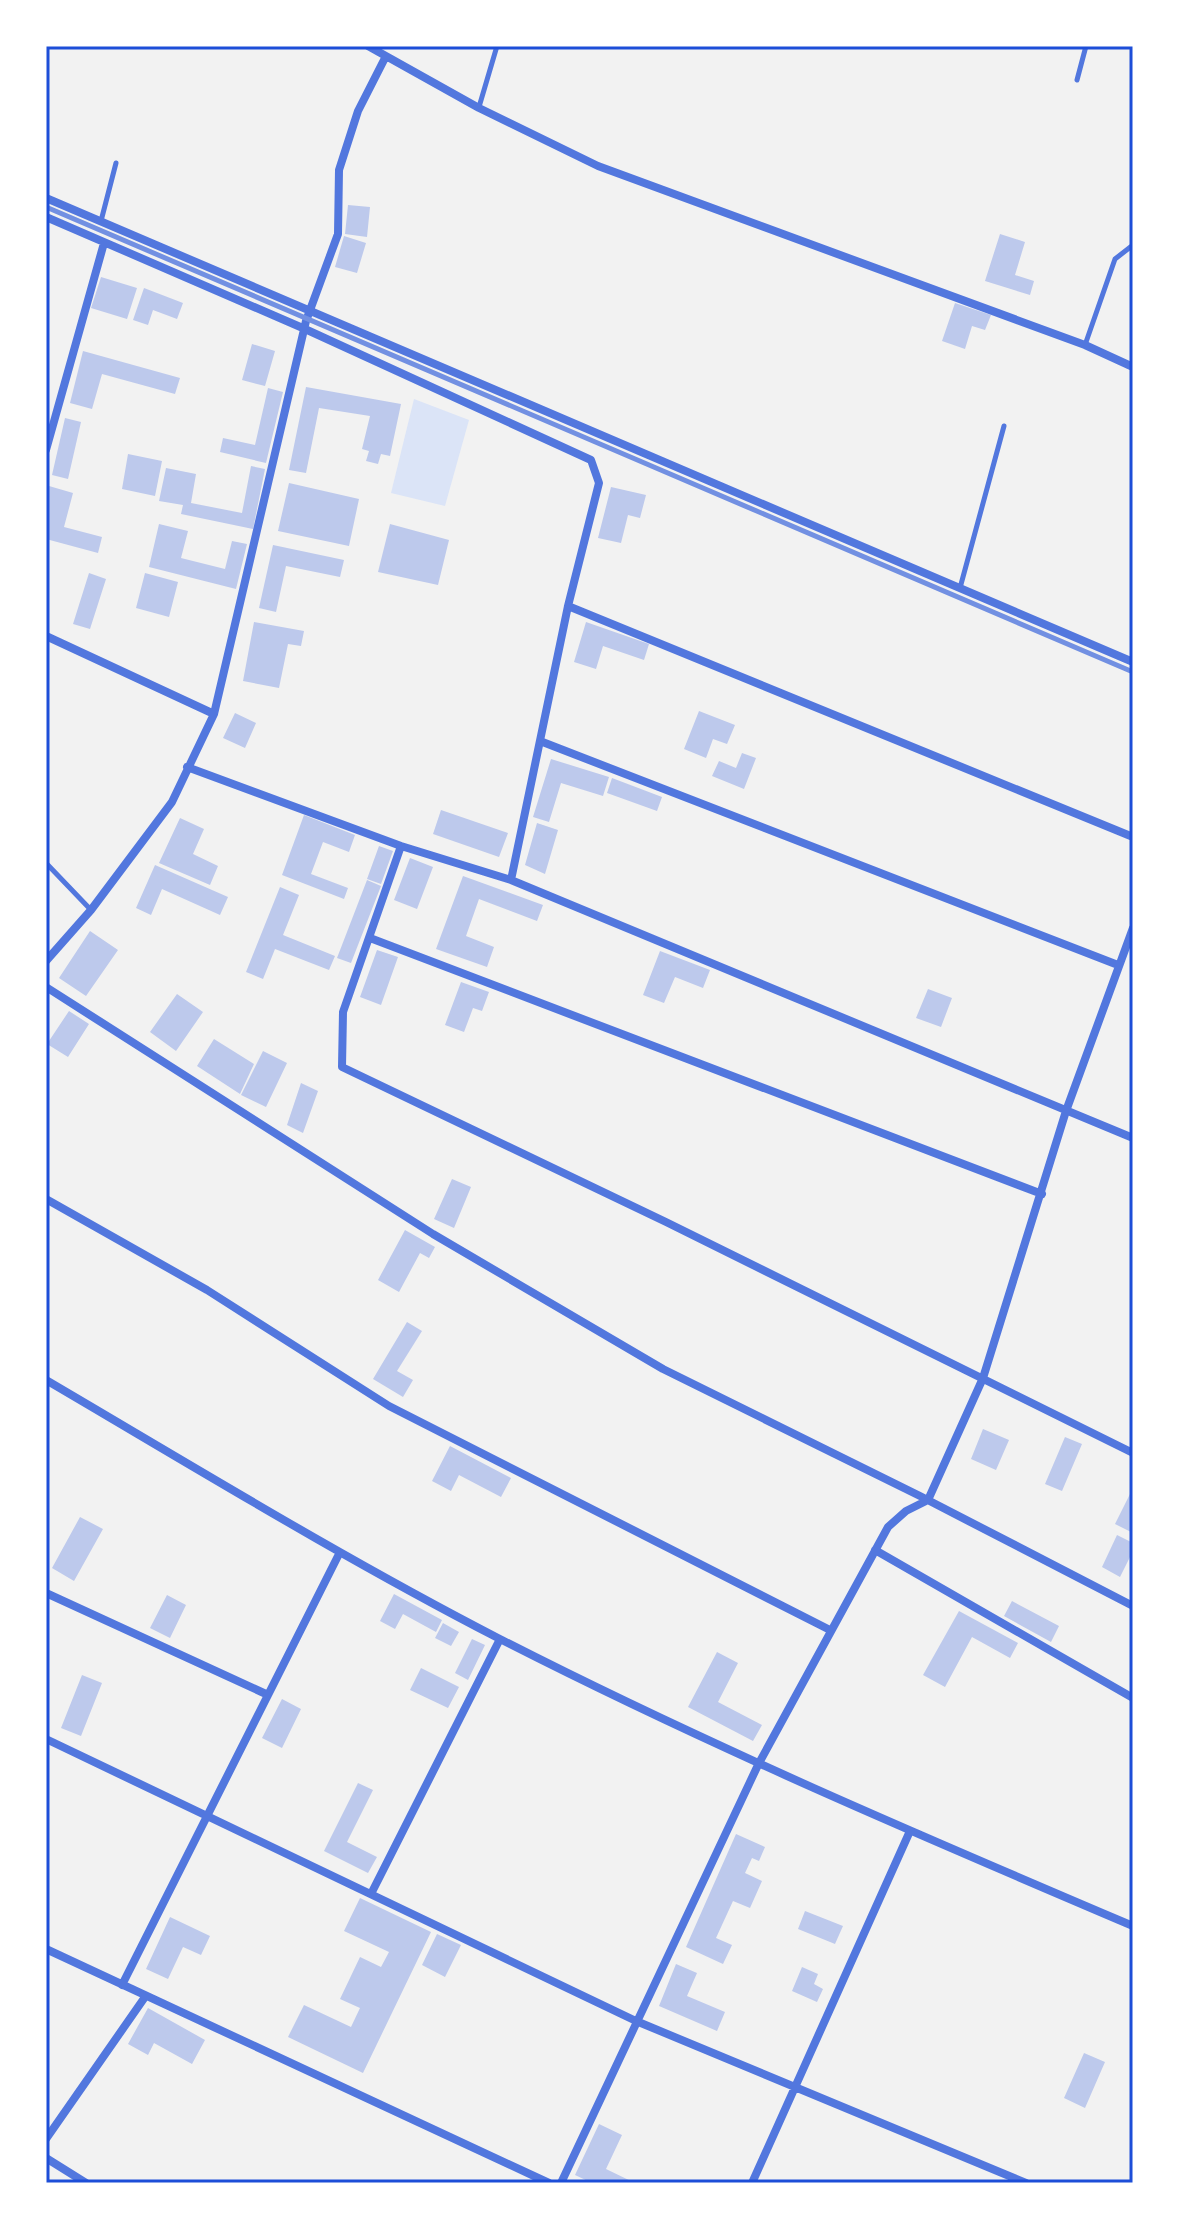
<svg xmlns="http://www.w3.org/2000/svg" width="1179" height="2229" font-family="Commissioner,sans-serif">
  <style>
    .green { fill: #dbe4f7 }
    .building { fill: #bdc9ec }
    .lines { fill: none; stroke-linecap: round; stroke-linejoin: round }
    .service { stroke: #5277de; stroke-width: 5 }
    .minor { stroke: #5277de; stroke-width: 8 }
    .rail { stroke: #7290e2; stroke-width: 5 }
    .neatline { fill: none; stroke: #1d4ed8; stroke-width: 3 }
  </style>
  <rect width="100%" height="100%" fill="#f2f2f2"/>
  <path class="green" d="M414 399 469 420 445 506 391 493Z"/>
  <path class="building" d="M348 205 370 207 367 237 345 234Z
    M1000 234 1025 242 1015 275 1034 281 1030 295 985 281Z
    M344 236 366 243 357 273 335 267Z
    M101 277 137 288 127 319 91 308Z
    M144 288 183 303 177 319 153 310 148 325 133 320Z
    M955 303 991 315 985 330 972 326 965 349 942 341Z
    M252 344 275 351 265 386 242 380Z
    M83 351 180 378 175 394 102 374 92 409 70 403Z
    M306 387 401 404 390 456 381 454 378 464 366 461 369 451 362 449 370 416 319 408 306 473 289 470Z
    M268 388 283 392 266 463 220 452 223 438 255 445Z
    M65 418 81 422 68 479 52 475Z
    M128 454 162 461 155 496 122 489Z
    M251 466 265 469 253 529 181 514 183 505 159 501 166 468 196 474 191 503 242 513Z
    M289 483 359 499 349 546 278 531Z
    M49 486 73 493 64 527 102 537 98 553 46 539Z
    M611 487 646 495 640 518 628 515 621 543 598 538Z
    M159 524 188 531 181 558 225 569 232 541 247 544 236 589 149 567Z
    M390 524 449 540 438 585 378 572Z
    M273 545 344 560 340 577 286 566 276 612 259 608Z
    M89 573 106 579 90 629 73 624Z
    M145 573 178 582 169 617 136 608Z
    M254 622 304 631 301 646 288 644 279 688 243 681Z
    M586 622 649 644 644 660 603 646 596 669 574 662Z
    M699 711 735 725 727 744 713 739 706 758 684 749Z
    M235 713 256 723 245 748 223 738Z
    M742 753 756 758 744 789 712 776 719 761 736 768Z
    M551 759 609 777 603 796 561 783 549 822 533 817Z
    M612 778 662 797 657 811 607 793Z
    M441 810 508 833 499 857 433 834Z
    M304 815 355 835 349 852 323 842 311 874 348 888 344 899 282 875Z
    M180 818 204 829 193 854 218 866 210 885 159 863Z
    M537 823 558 830 545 874 525 865Z
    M379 846 393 851 381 884 367 879Z
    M410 858 433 867 417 909 394 900Z
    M155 865 228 897 220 915 162 889 151 915 136 908Z
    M463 876 543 905 537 921 479 899 466 936 494 947 487 967 436 949Z
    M367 880 381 886 351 963 337 958Z
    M280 887 299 895 283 935 335 956 329 970 275 949 263 979 246 972Z
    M90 931 118 950 86 996 59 978Z
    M377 950 398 957 381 1005 360 997Z
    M660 951 710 970 703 988 675 977 664 1003 643 995Z
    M461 982 489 992 482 1011 473 1008 464 1032 445 1025Z
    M928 989 952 998 941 1027 916 1018Z
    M177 994 203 1012 176 1051 150 1032Z
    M69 1011 89 1024 68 1057 47 1044Z
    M214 1039 254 1064 240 1094 197 1066Z
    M263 1051 287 1063 266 1107 241 1095Z
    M301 1083 318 1091 303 1133 287 1125Z
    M452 1179 471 1187 454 1228 434 1219Z
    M405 1230 435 1247 429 1258 420 1253 399 1292 378 1280Z
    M407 1322 422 1331 397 1371 413 1380 403 1397 373 1379Z
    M983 1429 1009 1440 996 1470 971 1459Z
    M1065 1437 1082 1444 1062 1491 1045 1484Z
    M450 1446 511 1478 501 1497 459 1475 451 1491 432 1481Z
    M1133 1488V1533L1115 1524Z
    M80 1517 103 1529 74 1581 52 1568Z
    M1117 1535 1133 1543V1551L1120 1577 1102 1567Z
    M394 1594 442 1620 436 1632 403 1614 395 1629 380 1621Z
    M167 1595 186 1605 170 1638 150 1628Z
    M1012 1601 1059 1626 1051 1642 1004 1616Z
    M959 1611 1018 1643 1010 1658 972 1637 945 1687 923 1675Z
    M443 1623 459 1632 451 1646 435 1638Z
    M472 1639 485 1645 468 1680 455 1673Z
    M717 1652 738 1663 718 1702 762 1725 753 1741 688 1707Z
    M421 1668 459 1687 448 1708 410 1690Z
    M82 1675 102 1683 81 1736 61 1728Z
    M282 1699 301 1709 282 1748 262 1738Z
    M358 1783 373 1790 347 1842 377 1857 368 1873 324 1851Z
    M736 1834 765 1847 759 1861 752 1858 745 1873 762 1881 750 1908 733 1901 716 1938 732 1945 723 1964 686 1947Z
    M360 1898 431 1932 363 2073 288 2037 304 2005 351 2027 360 2008 340 1999 360 1957 381 1967 389 1952 344 1931Z
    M805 1911 843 1926 835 1944 798 1929Z
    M170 1917 210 1936 201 1955 183 1947 168 1979 146 1969Z
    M437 1934 461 1945 445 1977 422 1965Z
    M676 1964 697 1973 687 1996 725 2012 717 2031 659 2006Z
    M802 1967 818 1974 814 1984 823 1989 817 2002 792 1991Z
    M148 2008 205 2040 192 2064 154 2043 148 2055 128 2044Z
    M1084 2053 1105 2062 1085 2108 1064 2098Z
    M599 2124 622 2135 606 2169 635 2183H592L575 2175Z"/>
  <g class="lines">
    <path class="service" d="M1077 80 1086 46
      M479 107 497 46
      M101 221 116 163
      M1085 345 1115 259 1133 245
      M960 588 1004 426
      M46 863 91 910"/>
    <path class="minor" d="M368 46 479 108 598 166 1085 345 1133 367
      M46 198 1133 662
      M46 217 305 329 591 460 599 483 568 606 511 880
      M46 450 104 243
      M568 606 1133 837
      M46 636 214 714
      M540 741 1118 965
      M187 767 401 846 511 880 1133 1138
      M401 846 343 1012 342 1067 666 1222 1133 1453
      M370 938 1042 1194
      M46 961 91 910 172 802 214 714 306 321 338 234 339 170 358 111 386 56
      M46 987 433 1234 663 1369 920 1496 1133 1606
      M46 1199 207 1290 389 1406 830 1630
      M46 1380C196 1468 343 1558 498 1638 705 1744 919 1835 1133 1926
      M875 1550 1133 1698
      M46 1593 266 1694
      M46 1739 636 2021 1026 2183
      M372 1892 500 1639
      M46 1949 549 2183
      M122 1985 339 1554
      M46 2139 145 1997
      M46 2158 86 2183
      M561 2183 758 1765 888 1527 906 1511 928 1500 983 1378 1066 1111 1133 928
      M752 2183 910 1831"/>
    <path class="rail" d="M46 207 1133 672"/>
  </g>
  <rect width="1179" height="2229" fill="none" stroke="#ffffff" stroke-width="96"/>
  <rect x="48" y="48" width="1083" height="2133" class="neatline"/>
</svg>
